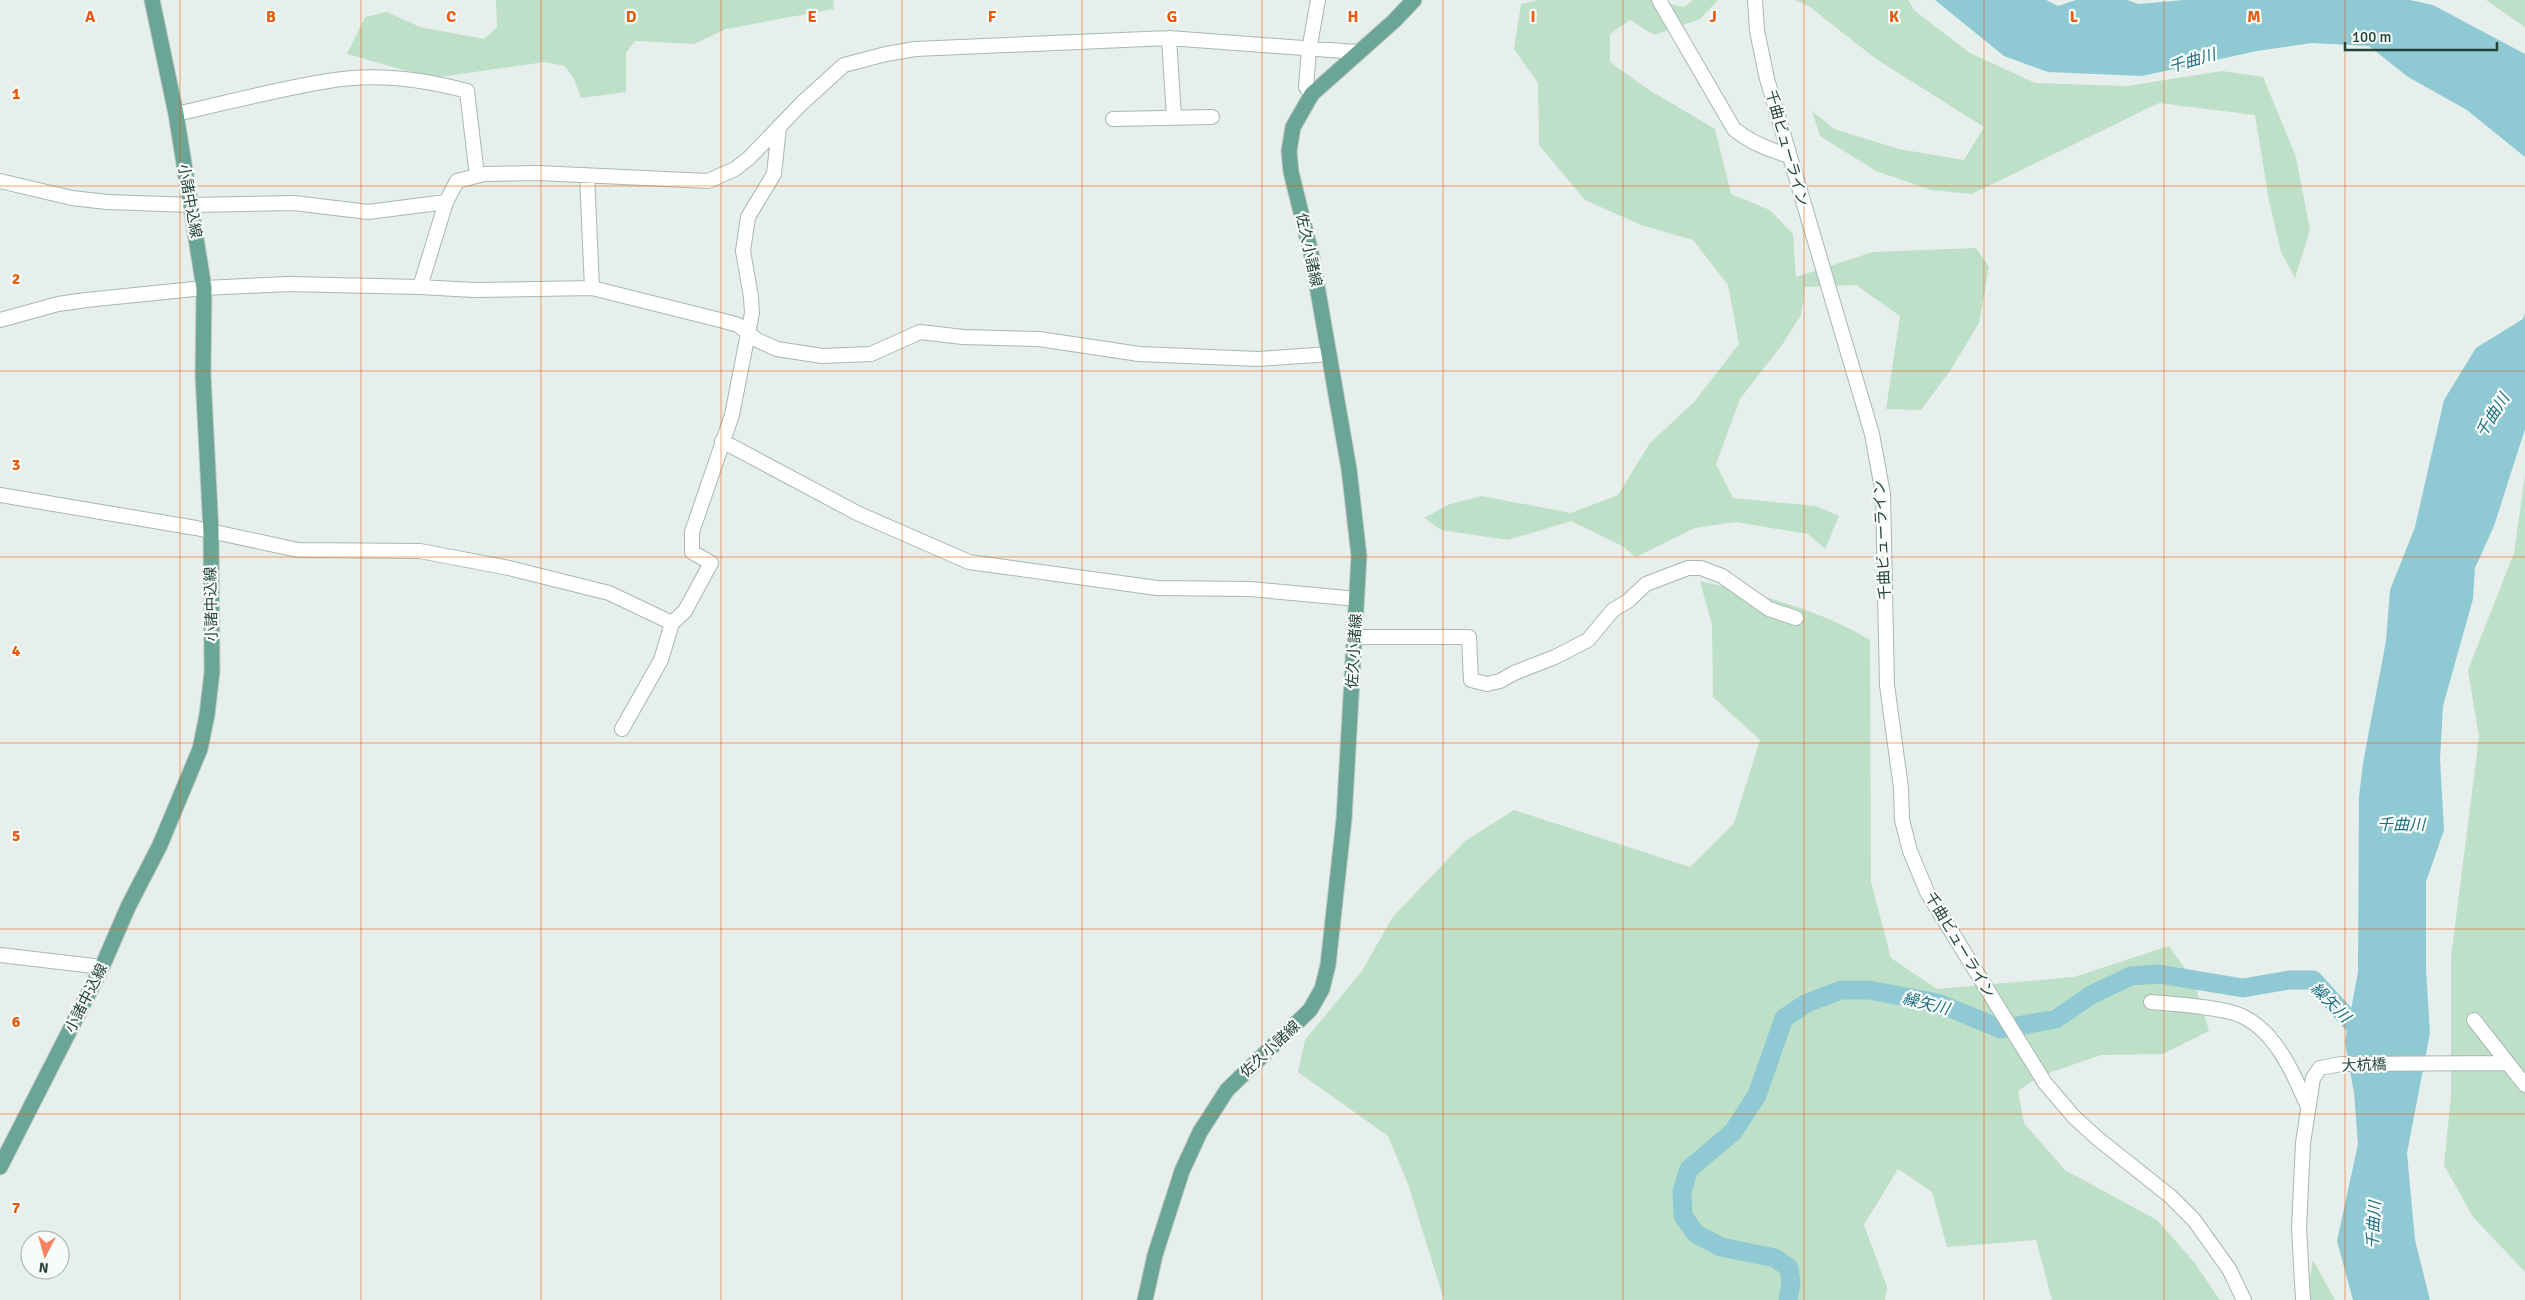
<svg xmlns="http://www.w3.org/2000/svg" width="2525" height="1300" font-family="Signika,'Noto Sans JP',sans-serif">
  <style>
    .green { fill: #bfe0c8 }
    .water { fill: #8ec9d4 }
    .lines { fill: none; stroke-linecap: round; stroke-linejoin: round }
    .river { stroke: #8ec9d4; stroke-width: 19 }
    .minor-casing { stroke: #a8b8b2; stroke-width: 16 }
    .major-casing { stroke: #c2cac8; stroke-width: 17 }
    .minor { stroke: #fff; stroke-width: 14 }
    .major { stroke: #6aa596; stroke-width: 15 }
    .grid { fill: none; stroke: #e8590c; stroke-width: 1; stroke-opacity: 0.55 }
    .labels { text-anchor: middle; stroke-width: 4.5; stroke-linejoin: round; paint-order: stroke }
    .street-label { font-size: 15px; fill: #24423a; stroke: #f7fbf9 }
    .water-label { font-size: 16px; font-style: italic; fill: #1c6f80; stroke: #f7fbf9 }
    .grid-label { font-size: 16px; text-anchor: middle; font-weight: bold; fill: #e8590c; stroke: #f7fbf9; stroke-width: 4.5; stroke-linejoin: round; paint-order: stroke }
  </style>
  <rect width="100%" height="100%" fill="#e6efeb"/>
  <path class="green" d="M496 0H833L834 9 726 29 694 44 635 41 626 53V92L581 98 574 79 565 66 545 62 432 78 347 54 365 17 387 12 420 27 484 39 497 27Z
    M1539 0H1649L1684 7 1693 0H1718L1700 19 1654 35 1630 20 1610 34V62L1646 88 1715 129 1731 194 1770 210 1793 234 1796 277 1873 252 1976 248 1989 267 1979 323 1950 371 1921 410 1886 409 1900 316 1856 285 1805 287 1801 315 1782 345 1740 399 1716 464 1733 498 1816 506 1839 516 1825 549 1808 534 1735 522 1695 528 1636 557 1622 546 1571 521 1508 540 1441 530 1424 518 1450 504 1482 496 1571 513 1618 495 1650 443 1694 402 1739 344 1728 285 1693 240 1641 225 1585 200 1539 145 1538 83 1514 49 1521 4Z
    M1795 0H1908L1915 11 1970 53 2035 83 2127 86 2222 71 2263 77 2296 157 2310 230 2295 278 2281 252 2269 201 2255 115 2159 103 1972 194 1931 190 1876 171 1820 136 1812 111 1834 129 1899 149 1964 160 1984 127 1876 59 1810 7Z
    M2486 0H2525V27Z
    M2525 475V1272L2473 1217 2444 1165 2451 1096V957L2479 737 2468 670 2514 553Z
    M1700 581C1759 594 1818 609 1870 640L1871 882 1891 958 1937 989 2074 977 2169 946 2194 981 2209 1031 2163 1054 2101 1055 2040 1076 2018 1091 2024 1123 2065 1170 2157 1220 2194 1262 2220 1300H2052L2036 1240 1947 1247 1932 1192 1898 1169 1864 1225 1887 1287 1885 1300H1444L1408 1184 1388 1136 1298 1072 1305 1040 1362 971 1392 918 1465 841 1514 810 1690 867 1734 823 1760 740 1713 697 1712 625Z
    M2313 1260 2335 1300H2306Z"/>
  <path class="water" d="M1935 0H2046L2058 6 2076 0H2127L2138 4 2184 0H2410L2433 5 2525 54V157L2467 110 2408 77 2369 46 2312 43 2257 51 2142 76 2048 72 2004 56Z
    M2525 313V429L2494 526 2475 568 2473 599 2443 706 2440 759 2444 830 2426 882V969L2430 1033 2407 1153 2415 1240 2430 1300H2353L2337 1241 2358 1144 2354 1093 2345 1042 2358 972 2359 797 2363 763 2386 641 2390 590 2415 527 2444 400 2476 348 2523 319Z"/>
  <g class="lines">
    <path class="river" d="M1788 1300 1791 1283 1789 1268 1775 1258 1721 1247 1696 1234 1683 1216 1682 1191 1689 1169 1733 1132 1757 1095 1784 1018 1807 1003 1841 990H1869L1938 1003 2001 1029 2056 1019 2091 995 2131 976 2159 974 2243 988 2289 980H2313L2356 1027 2361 1040"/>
    <defs>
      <path id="minor" d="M1659 0 1734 129C1751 143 1769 150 1790 156
        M1755 0 1757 31 1767 79 1872 434 1883 494 1887 685 1901 788 1902 820 1910 851 1927 892 2045 1083 2074 1117 2097 1138 2170 1196 2194 1220 2229 1269 2244 1300
        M1169 38 1174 118
        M1312 94 1306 87 1309 50 1318 0
        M176 114C226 103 277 89 328 81 373 73 423 79 467 91L477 176
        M1113 119 1212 117
        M587 175 592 288
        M0 181 72 198 107 202 192 205 294 203 368 212 446 202
        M420 287 446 202 457 181 484 174 538 173 708 181 735 169 749 158 802 103 844 65 886 54 915 49 1169 38 1357 52
        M0 320 58 304 86 300 204 288 288 284 420 287 474 290 592 288 724 321 738 325 757 340 777 349 822 356 871 354 920 332 963 337 1039 339 1139 354 1258 359 1329 354
        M722 441 857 513 969 562 1157 588 1250 589 1357 599
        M0 495 196 528 298 550 420 551 509 568 609 593 672 623
        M1354 637H1469L1471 680 1487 684 1500 681 1514 673 1555 657 1588 640 1613 610 1628 601 1646 584 1688 568H1701L1722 576 1769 609 1796 618
        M622 729 661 660 672 623 685 611 711 563 692 552V532L732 415 752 313 751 297 743 251 748 217 774 174 779 127
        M0 955 102 967
        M2151 1002C2174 1004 2223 1007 2242 1016 2276 1032 2294 1074 2308 1107
        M2474 1020 2525 1085
        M2303 1300 2299 1228 2303 1143 2313 1078 2320 1068 2341 1064 2507 1063"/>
      <path id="major" d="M0 1167 102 967 128 907 160 845 200 749 207 715 212 672 211 532 203 375 204 288 176 114 152 0
        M1145 1300 1155 1255 1182 1171 1200 1132 1227 1090 1310 1010 1322 989 1328 965 1344 819 1359 556 1349 469 1312 257 1291 172 1289 151 1293 127 1312 94 1394 21 1414 0"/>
    </defs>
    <use href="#minor" class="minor-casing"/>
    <use href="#major" class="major-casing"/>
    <use href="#minor" class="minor"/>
    <use href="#major" class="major"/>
  </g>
  <path class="grid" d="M180 0V1300M361 0V1300M541 0V1300M721 0V1300M902 0V1300M1082 0V1300M1262 0V1300M1443 0V1300M1623 0V1300M1804 0V1300M1984 0V1300M2164 0V1300M2345 0V1300M0 186H2525M0 371H2525M0 557H2525M0 743H2525M0 929H2525M0 1114H2525"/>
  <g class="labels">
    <g class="street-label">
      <text transform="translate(1787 148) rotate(74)" y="5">千曲ビューライン</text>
      <text transform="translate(190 201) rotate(80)" y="5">小諸中込線</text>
      <text transform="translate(1309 250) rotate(78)" y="5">佐久小諸線</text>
      <text transform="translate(1882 540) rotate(-93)" y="5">千曲ビューライン</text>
      <text transform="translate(211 604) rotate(-91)" y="5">小諸中込線</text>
      <text transform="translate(1354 651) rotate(-87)" y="5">佐久小諸線</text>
      <text transform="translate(1960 945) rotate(59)" y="5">千曲ビューライン</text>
      <text transform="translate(86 998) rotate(-63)" y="5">小諸中込線</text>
      <text transform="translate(1270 1049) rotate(-43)" y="5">佐久小諸線</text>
      <text transform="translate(2364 1065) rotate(-2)" y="5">大杭橋</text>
    </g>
    <g class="water-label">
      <text transform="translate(2192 60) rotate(-16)" y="6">千曲川</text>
      <text transform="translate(2492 415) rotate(-58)" y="6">千曲川</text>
      <text x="2401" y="830">千曲川</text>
      <text transform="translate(2331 1002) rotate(45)" y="6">繰矢川</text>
      <text transform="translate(1926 1003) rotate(14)" y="6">繰矢川</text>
      <text transform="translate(2373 1225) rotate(-87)" y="6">千曲川</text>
    </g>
  </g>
  <g class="grid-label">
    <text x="90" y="22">A</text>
    <text x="271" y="22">B</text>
    <text x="451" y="22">C</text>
    <text x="631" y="22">D</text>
    <text x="812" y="22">E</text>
    <text x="992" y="22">F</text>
    <text x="1172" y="22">G</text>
    <text x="1353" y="22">H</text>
    <text x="1533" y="22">I</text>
    <text x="1713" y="22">J</text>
    <text x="1894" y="22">K</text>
    <text x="2074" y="22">L</text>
    <text x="2254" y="22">M</text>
    <text x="16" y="99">1</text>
    <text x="16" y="284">2</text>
    <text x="16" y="470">3</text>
    <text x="16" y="656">4</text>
    <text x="16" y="841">5</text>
    <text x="16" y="1027">6</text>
    <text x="16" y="1213">7</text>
  </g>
  <g transform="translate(45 1255) rotate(186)"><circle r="24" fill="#f7fbf9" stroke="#a3b1ad"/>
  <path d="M0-4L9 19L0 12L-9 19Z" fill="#f4845f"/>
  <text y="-8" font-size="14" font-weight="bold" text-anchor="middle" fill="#24423a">N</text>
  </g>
  <path d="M2345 42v8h152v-8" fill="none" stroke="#24423a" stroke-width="2.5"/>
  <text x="2352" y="42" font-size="15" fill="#24423a" stroke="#f7fbf9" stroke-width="4" paint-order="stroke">100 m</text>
</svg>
